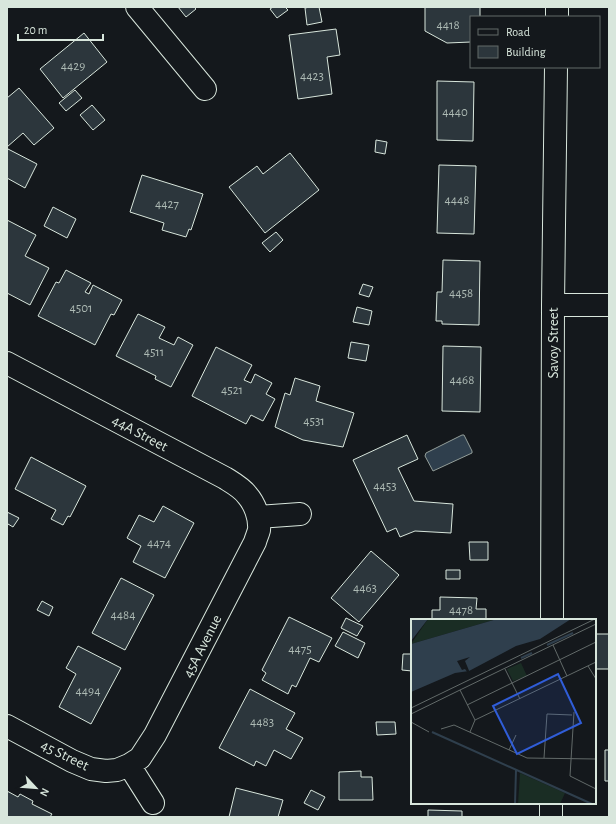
<svg xmlns="http://www.w3.org/2000/svg" width="616" height="824" font-family="'Alegreya Sans',sans-serif">
  <style>
    .water { fill: #2f3f4d; stroke: #939e99 }
    .building { fill: #2c363c; stroke: #d8e6dc }
    .lines { fill: none; stroke-linecap: round; stroke-linejoin: round }
    .minor-casing { stroke: #d8e6dc; stroke-width: 24 }
    .minor { stroke: #14181c; stroke-width: 22 }
    .labels { text-anchor: middle; stroke-width: 3; stroke-linejoin: round; paint-order: stroke }
    .number-label { font-size: 13px; fill: #adbab4 }
    .street-label { font-size: 15px; fill: #d8e6dc; stroke: #14181c }
    .inset-river { fill: none; stroke: #2f3f4d; stroke-width: 2 }
    .inset-road { fill: none; stroke: #626a69; stroke-width: 1 }
    .view { fill: #305dd8; fill-opacity: 0.15; stroke: #305dd8; stroke-width: 2 }
    .inset-edge { fill: none; stroke: #d8e6dc; stroke-width: 2 }
  </style>
  <rect width="100%" height="100%" fill="#14181c"/>
  <path class="water" d="M462 435H464L472 451V453L433 471 425 456 426 453Z"/>
  <path class="building" d="M178 7H194L196 9 186 17Z
    M273 7H285L288 10 277 18 270 9Z
    M310 7H319L322 22 307 25 305 8Z
    M425 7H480V17H471V42L447 43 425 31Z
    M336 29 340 55 327 57 332 94 298 99 289 35Z
    M84 33 107 62 63 98 40 69Z
    M437 81 474 82 473 141 437 140Z
    M19 88 54 128 34 145 23 133 7 147V98Z
    M75 90 82 98 66 111 59 103Z
    M92 105 105 120 93 130 80 115Z
    M376 140 387 142 385 154 375 152Z
    M8 149 37 164 25 188 7 178V151Z
    M290 153 319 190 265 233 229 187 257 166 263 174Z
    M439 165 476 166 474 234 437 233Z
    M142 175 203 194 191 230 189 229 186 237 162 230 164 223 130 212Z
    M53 207 76 219 67 238 44 226Z
    M7 220 36 235 25 256 49 268 30 305 7 293Z
    M276 232 283 240 270 252 262 243Z
    M443 260 480 261 479 325 442 324V321H436L437 292H442Z
    M66 270 91 283 85 292 89 294 93 285 122 300 114 315 111 314 95 345 38 316 56 282 59 283Z
    M363 284 373 287 369 297 359 294Z
    M357 307 372 311 369 325 353 322Z
    M138 314 165 327 159 338 174 345 178 337 193 345 171 387 155 379 156 376 116 356Z
    M351 342 369 345 366 361 348 358Z
    M443 346 481 347 480 412 442 411Z
    M216 347 252 365 244 380 251 383 255 374 272 383 266 394 275 399 263 421 251 415 246 424 192 396Z
    M295 378 320 386 316 401 354 413 343 447 303 440 275 427 285 393 290 395Z
    M407 435 418 459 398 468 414 501 453 504 451 533 415 531 400 537 396 528 387 532 353 460Z
    M31 457 86 486 70 517 68 516 63 525 51 519 56 510 15 489Z
    M163 506 194 523 165 578 133 562 141 546 127 538 139 515 154 522Z
    M7 512 19 518 13 527 8 524 7 526Z
    M469 542H488V560H470Z
    M371 551 399 575 359 622 331 598Z
    M446 570H460V579H446Z
    M121 578 154 595 125 650 92 633Z
    M440 597 477 598 476 609H486V620H432V610H440Z
    M42 601 53 607 49 616 37 610Z
    M289 617 332 638 319 662 310 658 296 687 292 685 288 694 262 680 266 673 262 670Z
    M346 618 363 626 357 636 341 628Z
    M343 632 365 643 358 658 335 646Z
    M595 634H609V669H595Z
    M78 646 121 668 91 724 59 707 76 674 66 668Z
    M403 654H412V671L402 670Z
    M250 689 295 713 286 729 303 738 291 759 274 750 266 766 256 761 254 766 219 748Z
    M376 722H395L396 734 377 735Z
    M605 750H609V781H605Z
    M361 771V777H372L373 800H339V772Z
    M236 788 283 800 278 817H229Z
    M311 790 325 797 318 810 304 803Z
    M7 791 18 797 20 794 33 801 32 804 52 814 50 817H7Z
    M428 810 462 811V817H428Z"/>
  <g class="lines">
    <defs>
      <path id="minor" d="M137 7 205 89
        M557 17V7
        M553 305H609
        M7 363 225 478C233 483 242 488 247 495 255 504 260 518 259 530 258 534 256 538 255 542L155 735 140 758 129 765
        M258 517 300 514
        M552 620 553 305 556 67
        M7 726 72 761 91 769 106 771 117 770 129 765 153 803
        M551 817V803"/>
    </defs>
    <use href="#minor" class="minor-casing"/>
    <use href="#minor" class="minor"/>
  </g>
  <g class="labels">
    <g class="number-label">
      <text x="448" y="29">4418</text>
      <text x="73" y="70">4429</text>
      <text x="312" y="80">4423</text>
      <text x="455" y="116">4440</text>
      <text x="457" y="204">4448</text>
      <text x="167" y="208">4427</text>
      <text x="461" y="297">4458</text>
      <text x="81" y="312">4501</text>
      <text x="154" y="356">4511</text>
      <text x="462" y="384">4468</text>
      <text x="232" y="394">4521</text>
      <text x="314" y="425">4531</text>
      <text x="385" y="490">4453</text>
      <text x="159" y="547">4474</text>
      <text x="365" y="592">4463</text>
      <text x="461" y="614">4478</text>
      <text x="123" y="619">4484</text>
      <text x="300" y="653">4475</text>
      <text x="88" y="695">4494</text>
      <text x="262" y="726">4483</text>
    </g>
    <g class="street-label">
      <text transform="translate(553 343) rotate(-90)" y="5">Savoy Street</text>
      <text transform="translate(140 433) rotate(28)" y="5">44A Street</text>
      <text transform="translate(202 646) rotate(-63)" y="5">45A Avenue</text>
      <text transform="translate(65 755) rotate(26)" y="5">45 Street</text>
    </g>
  </g>
  <g transform="translate(411 619)">
    <rect width="185" height="185" fill="#14181c"/>
    <path d="M17 0H86L0 25ZM110 44 116 57 102 62 96 50ZM109 154 154 174 149 185H107Z" fill="#1a2d24"/>
    <path d="M0 0H17L0 22ZM86 0H160L129 20 105 27 58 52 44 54 0 73V25Z" fill="#2f3f4d"/>
    <path d="M59 38 54 42 59 54H57L54 50 51 51 46 42Z" fill="#14181c"/>
    <path class="inset-river" d="M136 26 162 14M110 39 121 34M21 113 181 185M104 185 105 151"/>
    <path class="inset-road" d="M142 26 156 57M177 47 185 60M94 50 109 80M49 71 185 5M56 86 185 23M0 89 184 0M163 93 159 157 185 170M0 95 49 71 64 101M136 95 161 96M0 103 18 113M30 110 43 106 116 139 185 140M59 113 64 101 185 43M98 131 105 116M133 139 136 95"/>
    <path class="view" d="M147 55 170 104 106 135 82 87Z"/>
    <rect width="185" height="185" class="inset-edge"/>
  </g>
  <rect width="616" height="824" fill="none" stroke="#d8e6dc" stroke-width="16"/>
  <rect x="470" y="16" width="130" height="52" fill="#14181c" stroke="#626a69"/>
  <rect x="478" y="29" width="20" height="6" fill="#14181c" stroke="#626a69"/>
  <text x="506" y="36" font-size="12" fill="#d8e6dc">Road</text>
  <rect x="478" y="46" width="20" height="12" fill="#2c363c" stroke="#626a69"/>
  <text x="506" y="56" font-size="12" fill="#d8e6dc">Building</text>
  <g transform="translate(36 788) rotate(116)" stroke="#14181c" stroke-width="3" paint-order="stroke">
  <path d="M0-3L7 15L0 10L-7 15Z" fill="#d8e6dc"/>
  <text y="-6" font-size="11" font-weight="bold" text-anchor="middle" fill="#d8e6dc">N</text>
  </g>
  <path d="M18 34v6h85v-6" fill="none" stroke="#d8e6dc" stroke-width="2"/>
  <text x="24" y="34" font-size="12" fill="#d8e6dc" stroke="#14181c" stroke-width="3" paint-order="stroke">20 m</text>
</svg>
